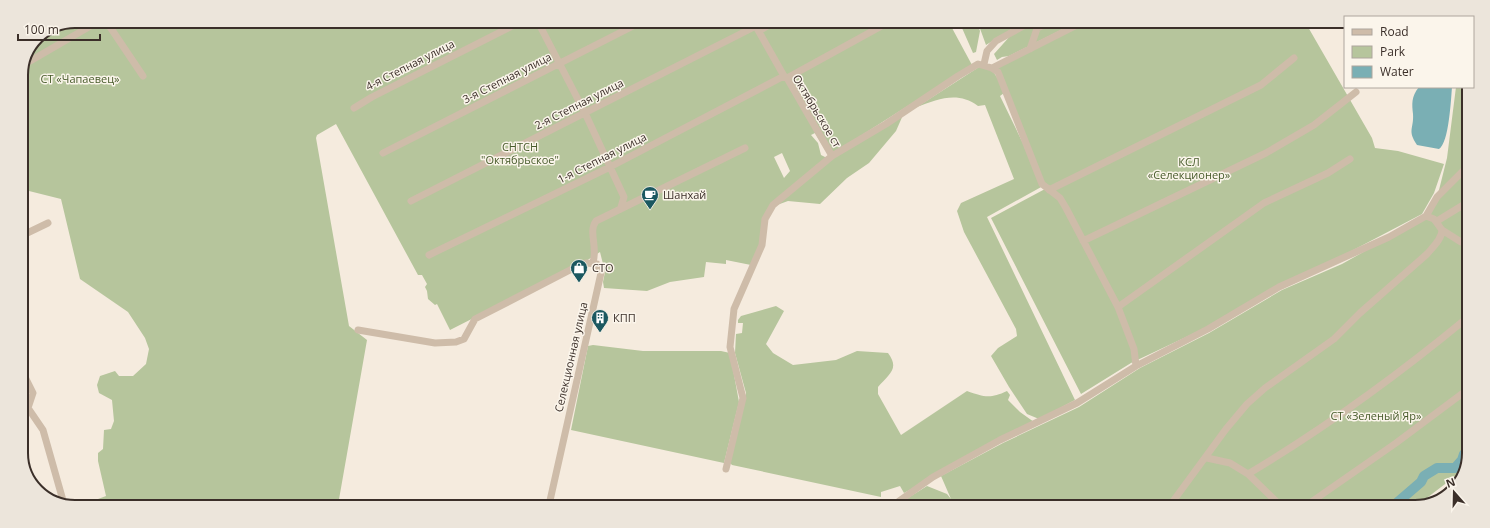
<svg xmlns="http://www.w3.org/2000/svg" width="1490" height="528" font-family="'Open Sans',sans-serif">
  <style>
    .green { fill: #b6c59c; fill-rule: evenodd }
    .water { fill: #7aafb4 }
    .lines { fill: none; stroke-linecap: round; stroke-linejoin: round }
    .river { stroke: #7aafb4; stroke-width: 10 }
    .minor { stroke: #cebca9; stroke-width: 7 }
    .labels { text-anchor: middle; stroke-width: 3; stroke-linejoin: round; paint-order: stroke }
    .street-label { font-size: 11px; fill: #3b2f29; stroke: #fbf5eb }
    .park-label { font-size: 11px; fill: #475b2b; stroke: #fbf5eb }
    .poi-label { font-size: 11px; fill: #3b2f29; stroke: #fbf5eb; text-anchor: start }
    .rim { fill: none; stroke: #3b2f29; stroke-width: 2 }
  </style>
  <rect width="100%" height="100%" fill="#f5ebde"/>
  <path class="green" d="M75 21 977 23 980 31 976 52 973 53 962 28H952L972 65 829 156 815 133 811 135 818 143 821 155 827 158 772 205 760 245 751 265 726 260V264L706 262 704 277 670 282 647 291 604 288 603 282 605 272 600 252 586 261 450 330 437 304 435 305 428 299 427 291 425 287 427 284 422 275H418L336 124 317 135 316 138 349 326 367 340 338 505 97 504 98 499 106 496 98 461V453L103 449 104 430 111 429 114 421 112 400 99 393 97 385 100 376 115 371 119 376H133L146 364 149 349 145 338 128 312 80 279 61 199 21 189V72L37 37ZM782 153 790 171 784 178 774 157Z
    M978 23H1021L986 45Z
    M1034 23H1075L1009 56 1002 57 997 60 994 54 1011 35Z
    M1082 23 1311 24 1308 27 1372 138 1375 148 1398 151 1444 164 1434 193 1422 214 1201 330 1131 363 1081 394 991 218 1045 189 1043 186 987 217 1075 400 1039 419 1027 414 1009 387 991 356 998 348 1017 336 1016 329 964 232 957 211 961 203 1014 179 985 105 978 106C958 91 938 99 917 107L979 67C995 66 999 81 1004 93L1000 96 1034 166 997 68Z
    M1456 87H1469L1466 468 1415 507 1172 506 1166 505V506H899L900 503 927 486 947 494 951 499 941 476 1003 443 1079 407 1140 368 1209 333 1282 290 1342 264 1424 218 1438 194 1447 158Z
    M903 115 896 131 869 163 847 178 820 204 788 201 777 205 833 158Z
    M776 306 784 311 766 344 773 353 793 365 836 360 857 351 888 353C900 369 889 374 878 387V394L901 435 967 391C984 397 990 399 1007 391L1010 395 1008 400 1020 412 1034 422 904 493 900 486 881 492V497L732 465 730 463 746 393 735 353 736 334 742 333 743 323H738V320L741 316Z
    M593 345 643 351H721L730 353 739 402 724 463 571 430 588 346Z"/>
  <path class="water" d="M1419 87H1452C1451 99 1449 143 1439 149L1417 145C1407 130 1414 129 1413 114 1412 104 1411 97 1419 87Z"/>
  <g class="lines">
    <path class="river" d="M1392 507 1421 482 1424 476 1437 468H1455L1462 460 1464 454 1466 453"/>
    <path class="minor" d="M106 21 143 76
      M538 22 585 113 624 197 621 207
      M754 23 784 76 787 78 832 156
      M1037 28 1049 23
      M759 31 774 22
      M1030 49 1039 23
      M25 64 99 21
      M984 64 987 51 996 41 1029 23
      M992 68 1081 23
      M787 78 887 23
      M354 108 372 97 520 22
      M383 153 641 22
      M1049 190 1261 85 1294 58
      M411 201 756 26
      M1426 216 1437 197 1468 166
      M1437 221 1468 202
      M1442 230 1461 242 1468 243
      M21 236 48 223
      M1083 241 1266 153 1314 125 1356 92
      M429 255 610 167 784 76
      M593 262C598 247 588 232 596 221L745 148
      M1118 307 1264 203 1328 173 1350 159
      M358 330 435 343 456 342 464 339 475 319 570 270 586 263 597 264 601 273 549 505
      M1136 366 1208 329 1279 287 1389 237 1426 216 1434 219 1442 230C1442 239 1433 247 1427 254L1360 313 1334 339 1265 388 1247 404 1226 429 1171 504V506
      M21 369 33 393 28 408
      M28 408 43 430 64 504
      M1207 458 1230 463 1248 474 1282 507
      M726 469 743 398 730 347 734 309 762 245 765 219 773 205 832 156 886 124 958 76 978 64 992 68 998 72 1042 184 1060 198 1066 208 1118 307 1134 349 1136 366 1077 403 1000 440 933 477 899 501 896 506
      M1248 474C1325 428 1398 375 1467 318
      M1435 500 1455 485
      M1304 507 1396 443 1467 390"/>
  </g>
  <defs>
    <symbol id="cafe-pin" viewBox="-11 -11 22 30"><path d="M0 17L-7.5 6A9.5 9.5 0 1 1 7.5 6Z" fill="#1b5860" stroke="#fbf5eb"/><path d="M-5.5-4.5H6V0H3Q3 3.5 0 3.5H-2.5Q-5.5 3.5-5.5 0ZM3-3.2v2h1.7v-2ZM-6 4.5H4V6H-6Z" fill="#fff"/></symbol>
    <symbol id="shop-pin" viewBox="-11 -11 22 30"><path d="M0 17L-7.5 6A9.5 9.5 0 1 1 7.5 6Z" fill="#1b5860" stroke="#fbf5eb"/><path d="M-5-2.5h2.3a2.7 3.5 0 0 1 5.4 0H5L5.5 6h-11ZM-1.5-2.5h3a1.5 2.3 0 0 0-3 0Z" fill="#fff"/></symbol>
    <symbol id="building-pin" viewBox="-11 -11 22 30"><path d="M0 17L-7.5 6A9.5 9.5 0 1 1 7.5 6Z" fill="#1b5860" stroke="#fbf5eb"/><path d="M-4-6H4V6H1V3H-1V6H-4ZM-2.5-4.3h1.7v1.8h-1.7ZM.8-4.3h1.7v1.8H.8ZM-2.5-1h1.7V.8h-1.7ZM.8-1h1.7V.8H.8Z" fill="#fff"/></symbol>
  </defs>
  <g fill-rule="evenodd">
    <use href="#cafe-pin" x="640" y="185" width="20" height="27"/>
    <use href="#shop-pin" x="569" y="258" width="20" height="27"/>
    <use href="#building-pin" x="590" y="308" width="20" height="27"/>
  </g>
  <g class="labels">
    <g class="street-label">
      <text transform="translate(410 65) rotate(-27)" y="4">4-я Степная улица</text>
      <text transform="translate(507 78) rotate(-27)" y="4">3-я Степная улица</text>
      <text transform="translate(579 104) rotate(-27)" y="4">2-я Степная улица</text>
      <text transform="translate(817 111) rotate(59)" y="4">Октябрьское ст</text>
      <text transform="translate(602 158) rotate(-27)" y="4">1-я Степная улица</text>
      <text transform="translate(571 357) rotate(-77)" y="4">Селекционная улица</text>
    </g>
    <g class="park-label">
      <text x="80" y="83">СТ «Чапаевец»</text>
      <text x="520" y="151">СНТСН<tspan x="520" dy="13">"Октябрьское"</tspan></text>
      <text x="1189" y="166">КСЛ<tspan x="1189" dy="13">«Селекционер»</tspan></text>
      <text x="1376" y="420">СТ «Зеленый Яр»</text>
    </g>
    <g class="poi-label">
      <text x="663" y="199">Шанхай</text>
      <text x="592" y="272">СТО</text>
      <text x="613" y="322">КПП</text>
    </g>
  </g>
  <path d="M0 0H1490V528H0ZM75 28H1415A47 47 0 0 1 1462 75V453A47 47 0 0 1 1415 500H75A47 47 0 0 1 28 453V75A47 47 0 0 1 75 28Z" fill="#ece5db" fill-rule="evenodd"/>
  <path class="rim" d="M75 28H1415A47 47 0 0 1 1462 75V453A47 47 0 0 1 1415 500H75A47 47 0 0 1 28 453V75A47 47 0 0 1 75 28Z"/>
  <rect x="1344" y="16" width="130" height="72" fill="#fbf5eb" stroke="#aea69d"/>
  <rect x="1352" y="29" width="20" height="6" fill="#cebca9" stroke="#aea69d"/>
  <text x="1380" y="36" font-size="12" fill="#3b2f29">Road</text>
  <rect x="1352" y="46" width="20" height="12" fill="#b6c59c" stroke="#aea69d"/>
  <text x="1380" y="56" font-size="12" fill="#3b2f29">Park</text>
  <rect x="1352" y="66" width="20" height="12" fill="#7aafb4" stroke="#aea69d"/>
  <text x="1380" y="76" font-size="12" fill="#3b2f29">Water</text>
  <g transform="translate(1454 492) rotate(340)" stroke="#fbf5eb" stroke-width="3" paint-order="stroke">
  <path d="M0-3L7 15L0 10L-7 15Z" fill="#3b2f29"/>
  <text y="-6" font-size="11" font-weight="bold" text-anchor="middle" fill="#3b2f29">N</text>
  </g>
  <path d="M18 34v6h82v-6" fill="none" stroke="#3b2f29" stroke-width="2"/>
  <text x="24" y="34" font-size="12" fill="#3b2f29" stroke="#fbf5eb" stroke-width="3" paint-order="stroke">100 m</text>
</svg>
